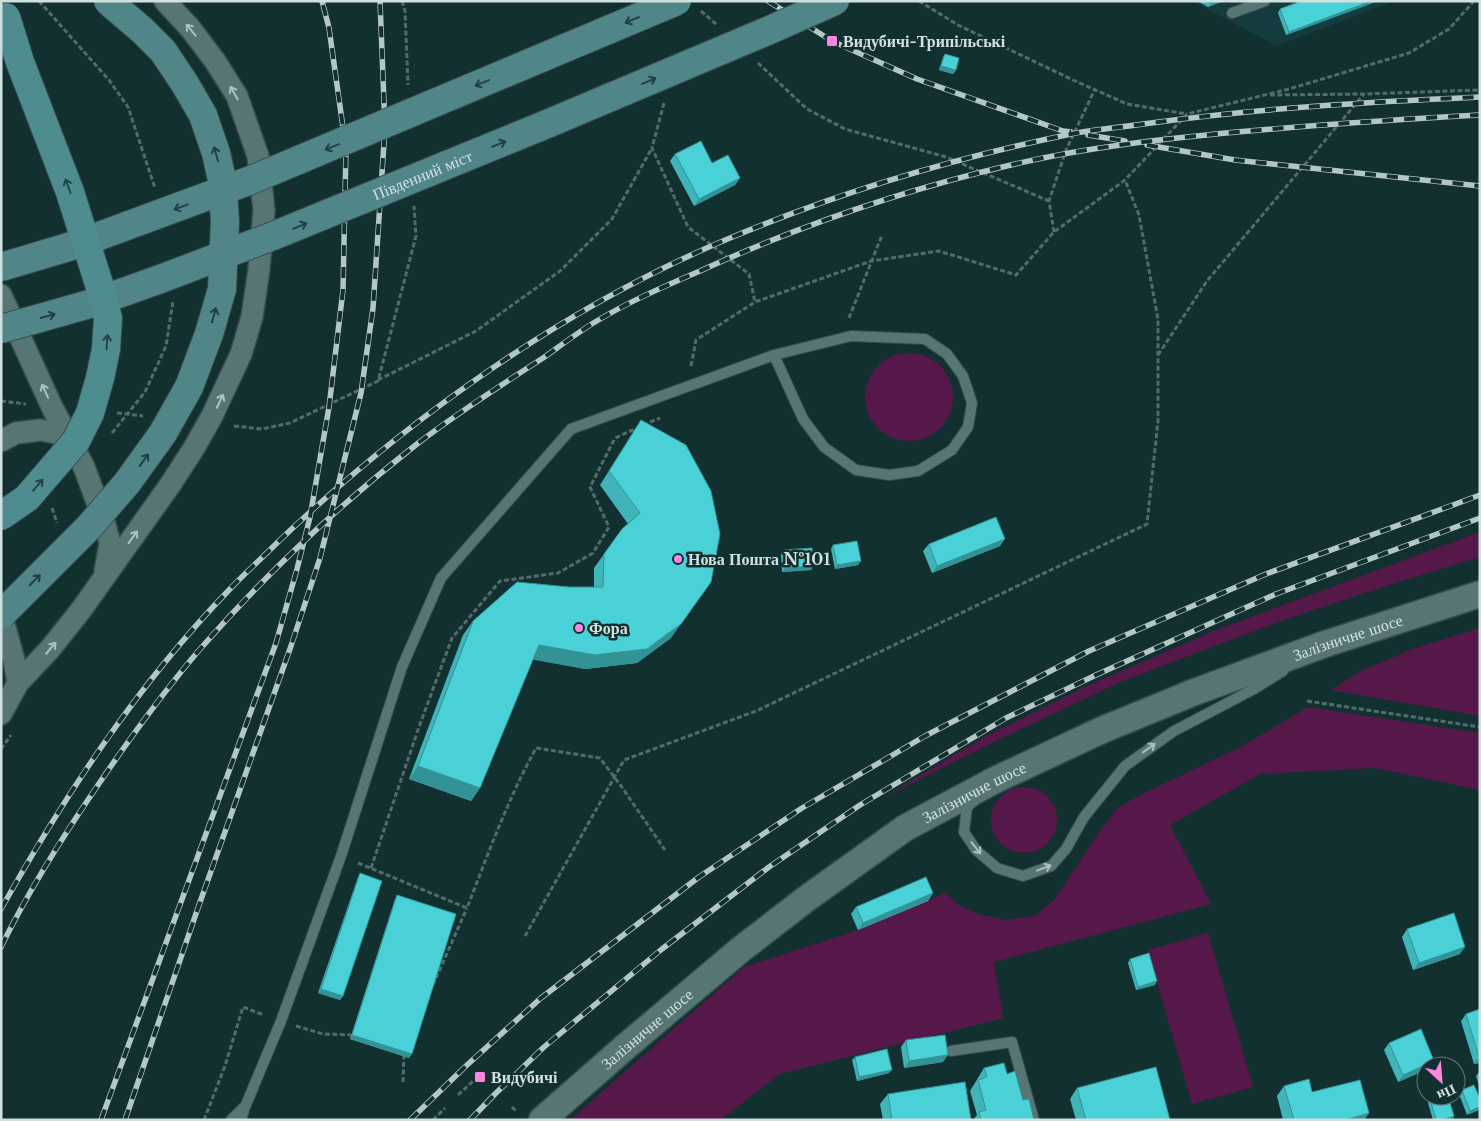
<svg xmlns="http://www.w3.org/2000/svg" width="1481" height="1121" font-family="'Libre Baskerville',serif">
  <style>
    .built { fill: #143b3d }
    .green { fill: #561749 }
    .lines { fill: none; stroke-linecap: round; stroke-linejoin: round }
    .service-casing { stroke: #364c4d; stroke-width: 12 }
    .minor-casing { stroke: #364c4d; stroke-width: 24 }
    .tertiary-casing { stroke: #364c4d; stroke-width: 29 }
    .path { stroke: #536b6c; stroke-width: 3; stroke-dasharray: 5 2.5; stroke-linecap: butt }
    .service { stroke: #587576; stroke-width: 10 }
    .minor { stroke: #587576; stroke-width: 21 }
    .tertiary { stroke: #587576; stroke-width: 26 }
    .rail-casing { stroke: #b4c6c6; stroke-width: 5.5 }
    .rail { stroke: #133031; stroke-width: 4; stroke-dasharray: 11; stroke-linecap: butt }
    .primary-bridge-casing { stroke: #364c4d; stroke-width: 30; stroke-linecap: butt }
    .trunk-bridge-casing { stroke: #364c4d; stroke-width: 30; stroke-linecap: butt }
    .primary-bridge { stroke: #518689; stroke-width: 28 }
    .trunk-bridge { stroke: #4e8c8f; stroke-width: 28 }
    .wall { fill: #3fb4b9 }
    .shaded-wall { fill: #339296 }
    .building { fill: #49d1d7; stroke: #339296 }
    .oneway { stroke: #1f4143 }
    .oneway2 { stroke: #adc1c1 }
    .oneway3 { stroke: #224748 }
    .poi-dot { fill: #fe85e0; stroke: #133031; stroke-width: 2 }
    .labels { text-anchor: middle; stroke-width: 5; stroke-linejoin: round; paint-order: stroke }
    .poi-label { font-size: 16px; font-weight: bold; fill: #d1e1e1; stroke: #133031; text-anchor: start }
    .street-label { font-size: 16px; fill: #d1e1e1; stroke: #133031 }
  </style>
  <rect width="100%" height="100%" fill="#133031"/>
  <path class="built" d="M1192 1H1395L1276 46Z"/>
  <path class="green" d="M865 397a44 44 0 1 1 88 0a44 44 0 1 1-88 0Z
    M1480 532V557L1395 583 1278 622 1120 682 990 744 879 800 986 736 1087 686 1216 630Z
    M1480 628V716L1331 690 1361 671 1415 648Z
    M1308 707 1480 733V790L1374 768 1260 774 1170 825 1211 904 994 962 1003 1018 779 1074 721 1120H570L744 967 858 930 945 893 959 905 981 915 1006 920 1035 916 1055 899 1099 832 1118 808 1138 796 1239 748Z
    M991 820a33 33 0 1 1 66 0a33 33 0 1 1-66 0Z
    M1208 933 1253 1087 1192 1104 1148 950Z"/>
  <g class="lines">
    <defs>
      <path id="service" d="M1232 13 1265 1
        M975 800 967 807 964 832 976 850 997 868 1023 876 1051 866 1066 849 1084 817 1125 766 1174 731 1254 689 1283 671
        M951 1051 1012 1042 1034 1120
        M231 1120 244 1107
        M241 1120 245 1107 281 1021 341 856 402 667 441 578 571 429 774 355 851 336 925 339 947 354 963 376 972 403 968 427 952 450 918 471 889 475 856 470 824 447 803 419 774 355"/>
      <path id="minor" d="M1 295 52 407 84 467 103 518 110 543 105 571
        M1 441 16 433 41 430 66 435
        M1 613 14 660 18 683
        M1 714 18 683 50 649 81 610 170 485 194 448 212 416 241 354 252 317 259 269 264 210 258 156 237 96 215 61 190 28 165 1"/>
      <g id="tertiary">
        <path id="s1" d="M542 1120 624 1048 740 950 806 899 905 828 995 780 1102 730 1192 693 1325 644 1480 594"/>
      </g>
    </defs>
    <use href="#service" class="service-casing"/>
    <use href="#minor" class="minor-casing"/>
    <use href="#tertiary" class="tertiary-casing"/>
    <path class="path" d="M39 1 109 80 128 107 155 188
      M402 1 405 11 408 85
      M919 1 958 25 1073 80 1127 104 1187 114
      M701 11 717 25
      M869 45 883 41
      M758 63 807 109 845 129 946 157 1049 201
      M1270 95 1364 94 1480 90
      M664 103 652 148 688 227 749 274 755 302
      M1054 232 1049 201 1066 150 1095 89
      M849 318 882 235
      M1158 355 1207 281 1364 94
      M691 366 696 340 755 302 871 261 939 251 1016 275 1054 232 1125 180 1187 114 1289 89 1409 53 1449 29 1474 1
      M378 380 476 331 560 271 612 219 652 148
      M1 401 26 404
      M117 413 143 416
      M643 425 660 418
      M234 426 262 429 290 423 378 381 416 236 414 206
      M112 433 145 392 166 346 173 301
      M52 508 57 523
      M1307 701 1480 727
      M1 749 11 735
      M358 863 467 908C488 854 508 799 536 748L600 758 621 786 665 850
      M371 868 420 724 452 638 500 581 558 573 593 553 609 527 590 487 615 438 637 428
      M525 936 624 760 756 711 1147 524 1158 421V319L1139 215 1125 180
      M433 985 467 908
      M296 1026 323 1034 351 1035
      M403 1082 404 1053
      M458 1095 483 1072
      M512 1107 517 1112
      M204 1120 225 1066 243 1007 264 1015
      M433 1120 445 1108"/>
    <use href="#service" class="service"/>
    <use href="#minor" class="minor"/>
    <use href="#tertiary" class="tertiary"/>
    <defs>
      <path id="rail" d="M768 1 832 41 917 79 1063 131 1071 132
        M1088 135 1125 141
        M1147 145 1235 160 1480 186
        M1 909C65 795 138 684 229 590 245 573 263 557 280 540 408 418 566 306 730 238 840 192 954 158 1071 134 1097 129 1124 127 1151 123 1260 108 1370 102 1480 97
        M1 947C29 890 63 836 98 785 130 738 164 691 201 648 266 574 339 505 417 444 457 413 500 386 543 358 560 346 577 333 595 322 628 302 665 286 700 271 801 225 907 189 1015 164 1088 147 1163 139 1237 132 1318 125 1399 119 1480 115
        M101 1120 276 643 297 569 310 517 329 407 343 290 346 149 329 28 322 1
        M125 1120 199 905 291 646 320 558 361 393 373 308 385 128 380 1
        M410 1120 467 1065 541 998 699 877 802 808 925 736 1089 651 1266 574 1480 495
        M470 1120 495 1094 544 1047 662 949 769 867 860 805 1006 718 1096 675 1276 594 1480 518"/>
    </defs>
    <use href="#rail" class="rail-casing"/>
    <use href="#rail" class="rail"/>
    <defs>
      <g id="primary-bridge">
        <path d="M1 267 75 245 251 180 677 1"/>
        <path id="s2" d="M1 329 93 303 163 278 273 236 547 124 772 29 835 1"/>
        <path d="M1 615 89 527 127 483 163 433 189 387 209 334 222 289 225 221 222 180 216 153 203 115 185 84 163 51 142 30 108 1"/>
      </g>
      <path id="trunk-bridge" d="M1 516 27 498 76 441 90 413 100 378 106 349 108 318 99 284 70 192 20 62 6 17"/>
    </defs>
    <use href="#primary-bridge" class="primary-bridge-casing"/>
    <use href="#trunk-bridge" class="trunk-bridge-casing"/>
    <use href="#primary-bridge" class="primary-bridge"/>
    <use href="#trunk-bridge" class="trunk-bridge"/>
  </g>
  <path class="wall" d="M1197 1H1223L1208 7Z
    M1378 1 1286 35 1278 13 1280 9Z
    M945 54 956 70 953 74 939 70 943 57Z
    M675 154 712 163 740 178 735 185 694 206 670 161Z
    M641 420 671 638 637 663 585 669 533 659 480 788 471 801 409 779 463 635 473 621 569 587H594V568L622 529 628 524 600 485 632 434Z
    M929 544 1000 546 932 573 923 551Z
    M833 545 858 565 835 569 831 549Z
    M784 550 813 566 811 570 782 572 781 554Z
    M360 873 343 996 340 1000 318 993 358 877Z
    M933 893 928 901 858 930 851 914 856 907Z
    M397 895 409 1058 350 1039 395 899Z
    M1407 929 1460 954 1413 970 1402 937Z
    M1130 959 1155 985 1136 990 1128 963Z
    M1480 1009V1063L1474 1064 1461 1021 1466 1014Z
    M906 1040 943 1062 904 1068 901 1047Z
    M1389 1043 1426 1066V1070L1398 1082 1384 1050Z
    M855 1057 889 1073 857 1081 852 1060Z
    M984 1068 1007 1074 1034 1120H973L977 1115 970 1091Z
    M1480 1071V1089L1476 1076Z
    M1284 1086 1312 1092 1369 1113 1364 1120H1283L1277 1096Z
    M1077 1088 1170 1120H1076L1070 1099Z
    M1462 1090 1480 1099 1467 1115 1459 1094Z
    M888 1094 971 1120H883L880 1104Z
    M1430 1099 1454 1116 1452 1120H1433L1428 1103Z"/>
  <path class="shaded-wall" d="M1217 1H1223L1208 7 1211 3Z
    M1371 1H1378L1286 35 1289 32Z
    M941 66 956 70 953 74 939 70Z
    M740 178 735 185 694 206 699 199Z
    M1005 539 1000 546 932 573 937 566Z
    M861 561 858 565 835 569 837 565Z
    M813 566 811 570 782 572 785 568Z
    M711 582 671 638 637 663 585 669 529 659 539 645Z
    M418 766 480 788 471 801 409 779Z
    M933 893 928 901 858 930 863 923Z
    M1465 947 1460 954 1413 970 1419 963Z
    M1157 981 1155 985 1136 990 1138 987Z
    M321 989 343 996 340 1000 318 993Z
    M352 1035 412 1054 409 1058 350 1039Z
    M948 1055 943 1062 904 1068 909 1061Z
    M1479 1057H1480V1063L1474 1064Z
    M1434 1061 1431 1066H1426V1070L1398 1082 1403 1075Z
    M892 1070 889 1073 857 1081 859 1077Z
    M1480 1107V1110L1467 1115 1470 1111Z
    M1369 1113 1364 1120H1345Z
    M1454 1116 1452 1120H1442Z"/>
  <path class="building" d="M1206 1H1217L1211 3Z
    M1301 1H1371L1289 32 1280 9Z
    M945 54 959 58 956 70 941 66Z
    M701 141 712 163 728 155 740 178 699 199 675 154Z
    M641 420 686 445 711 491 720 534 711 582 681 624 647 649 595 655 539 645 480 788 418 766 473 621 517 582 569 587H603L604 554 622 529 640 513 609 471Z
    M996 517 1005 539 937 566 929 544Z
    M857 541 861 561 837 565 833 545Z
    M812 548 813 566 785 568 784 550Z
    M360 873 382 881 343 996 321 989Z
    M926 877 933 893 863 923 856 907Z
    M397 895 456 914 412 1054 352 1035Z
    M1454 913 1465 947 1419 963 1407 929Z
    M1149 953 1157 981 1138 987 1130 959Z
    M1480 1009V1057H1479L1466 1014Z
    M1421 1029 1434 1061 1403 1075 1389 1043Z
    M945 1035 948 1055 909 1061 906 1040Z
    M887 1049 892 1070 859 1077 855 1057Z
    M1004 1063 1007 1074 1015 1071 1023 1100 1029 1099 1034 1120H981L979 1112 986 1110 978 1080 987 1077 984 1068Z
    M1156 1067 1170 1120H1086L1077 1088Z
    M1309 1079 1312 1092 1360 1080 1369 1113 1345 1120H1294L1284 1086Z
    M965 1082 971 1120H892L888 1094Z
    M1474 1085 1480 1099V1107L1470 1111 1462 1090Z
    M1441 1096H1448L1454 1116 1442 1120H1436L1430 1099Z"/>
  <defs><path id="oneway-shaft" d="M-6 0H5M1.5-3L5.5 0L1.5 3" fill="none" stroke-width="1.6" stroke-linecap="round" stroke-linejoin="round" transform="scale(1.25)"/></defs>
  <g class="oneway">
    <use href="#oneway-shaft" transform="translate(632 20) rotate(157)"/>
    <use href="#oneway-shaft" transform="translate(649 81) rotate(-23)"/>
    <use href="#oneway-shaft" transform="translate(482 83) rotate(157)"/>
    <use href="#oneway-shaft" transform="translate(499 144) rotate(-22)"/>
    <use href="#oneway-shaft" transform="translate(332 147) rotate(158)"/>
    <use href="#oneway-shaft" transform="translate(216 154) rotate(-106)"/>
    <use href="#oneway-shaft" transform="translate(181 207) rotate(160)"/>
    <use href="#oneway-shaft" transform="translate(300 226) rotate(-22)"/>
    <use href="#oneway-shaft" transform="translate(214 315) rotate(-74)"/>
    <use href="#oneway-shaft" transform="translate(48 316) rotate(-16)"/>
    <use href="#oneway-shaft" transform="translate(144 460) rotate(-54)"/>
    <use href="#oneway-shaft" transform="translate(35 580) rotate(-45)"/>
  </g>
  <g class="oneway2">
    <use href="#oneway-shaft" transform="translate(191 30) rotate(-129)"/>
    <use href="#oneway-shaft" transform="translate(234 93) rotate(-119)"/>
    <use href="#oneway-shaft" transform="translate(45 391) rotate(-114)"/>
    <use href="#oneway-shaft" transform="translate(220 401) rotate(-65)"/>
    <use href="#oneway-shaft" transform="translate(133 537) rotate(-54)"/>
    <use href="#oneway-shaft" transform="translate(51 648) rotate(-50)"/>
    <use href="#oneway-shaft" transform="translate(1149 748) rotate(-36)"/>
    <use href="#oneway-shaft" transform="translate(976 848) rotate(51)"/>
    <use href="#oneway-shaft" transform="translate(1044 868) rotate(-21)"/>
  </g>
  <g class="oneway3">
    <use href="#oneway-shaft" transform="translate(68 186) rotate(-110)"/>
    <use href="#oneway-shaft" transform="translate(107 342) rotate(-86)"/>
    <use href="#oneway-shaft" transform="translate(38 485) rotate(-50)"/>
  </g>
  <g class="poi-dot">
    <rect x="826" y="35" width="12" height="12" rx="2.5"/>
    <circle cx="678" cy="559" r="5"/>
    <circle cx="579" cy="628" r="5"/>
    <rect x="474" y="1071" width="12" height="12" rx="2.5"/>
  </g>
  <g class="labels">
    <g class="poi-label">
      <text x="843" y="47">Видубичі-Трипільські</text>
      <text x="688" y="565">Нова Пошта №101</text>
      <text x="589" y="634">Фора</text>
      <text x="491" y="1083">Видубичі</text>
    </g>
    <g class="street-label">
      <text dy="6" stroke="none"><textPath href="#s2" startOffset="449">Південний міст</textPath></text>
      <text dy="6" stroke="none"><textPath href="#s1" startOffset="949">Залізничне шосе</textPath></text>
      <text dy="6" stroke="none"><textPath href="#s1" startOffset="544">Залізничне шосе</textPath></text>
      <text dy="6" stroke="none"><textPath href="#s1" startOffset="139">Залізничне шосе</textPath></text>
    </g>
  </g>
  <rect width="1481" height="1121" fill="none" stroke="#d1e1e1" stroke-width="5"/>
  <g transform="translate(1441 1081) rotate(154)"><circle r="24" fill="#133031" stroke="#5f7777"/>
  <path d="M0-4L9 19L0 12L-9 19Z" fill="#fe85e0"/>
  <text y="-8" font-size="14" font-weight="bold" text-anchor="middle" fill="#d1e1e1">Пн</text>
  </g>
</svg>
